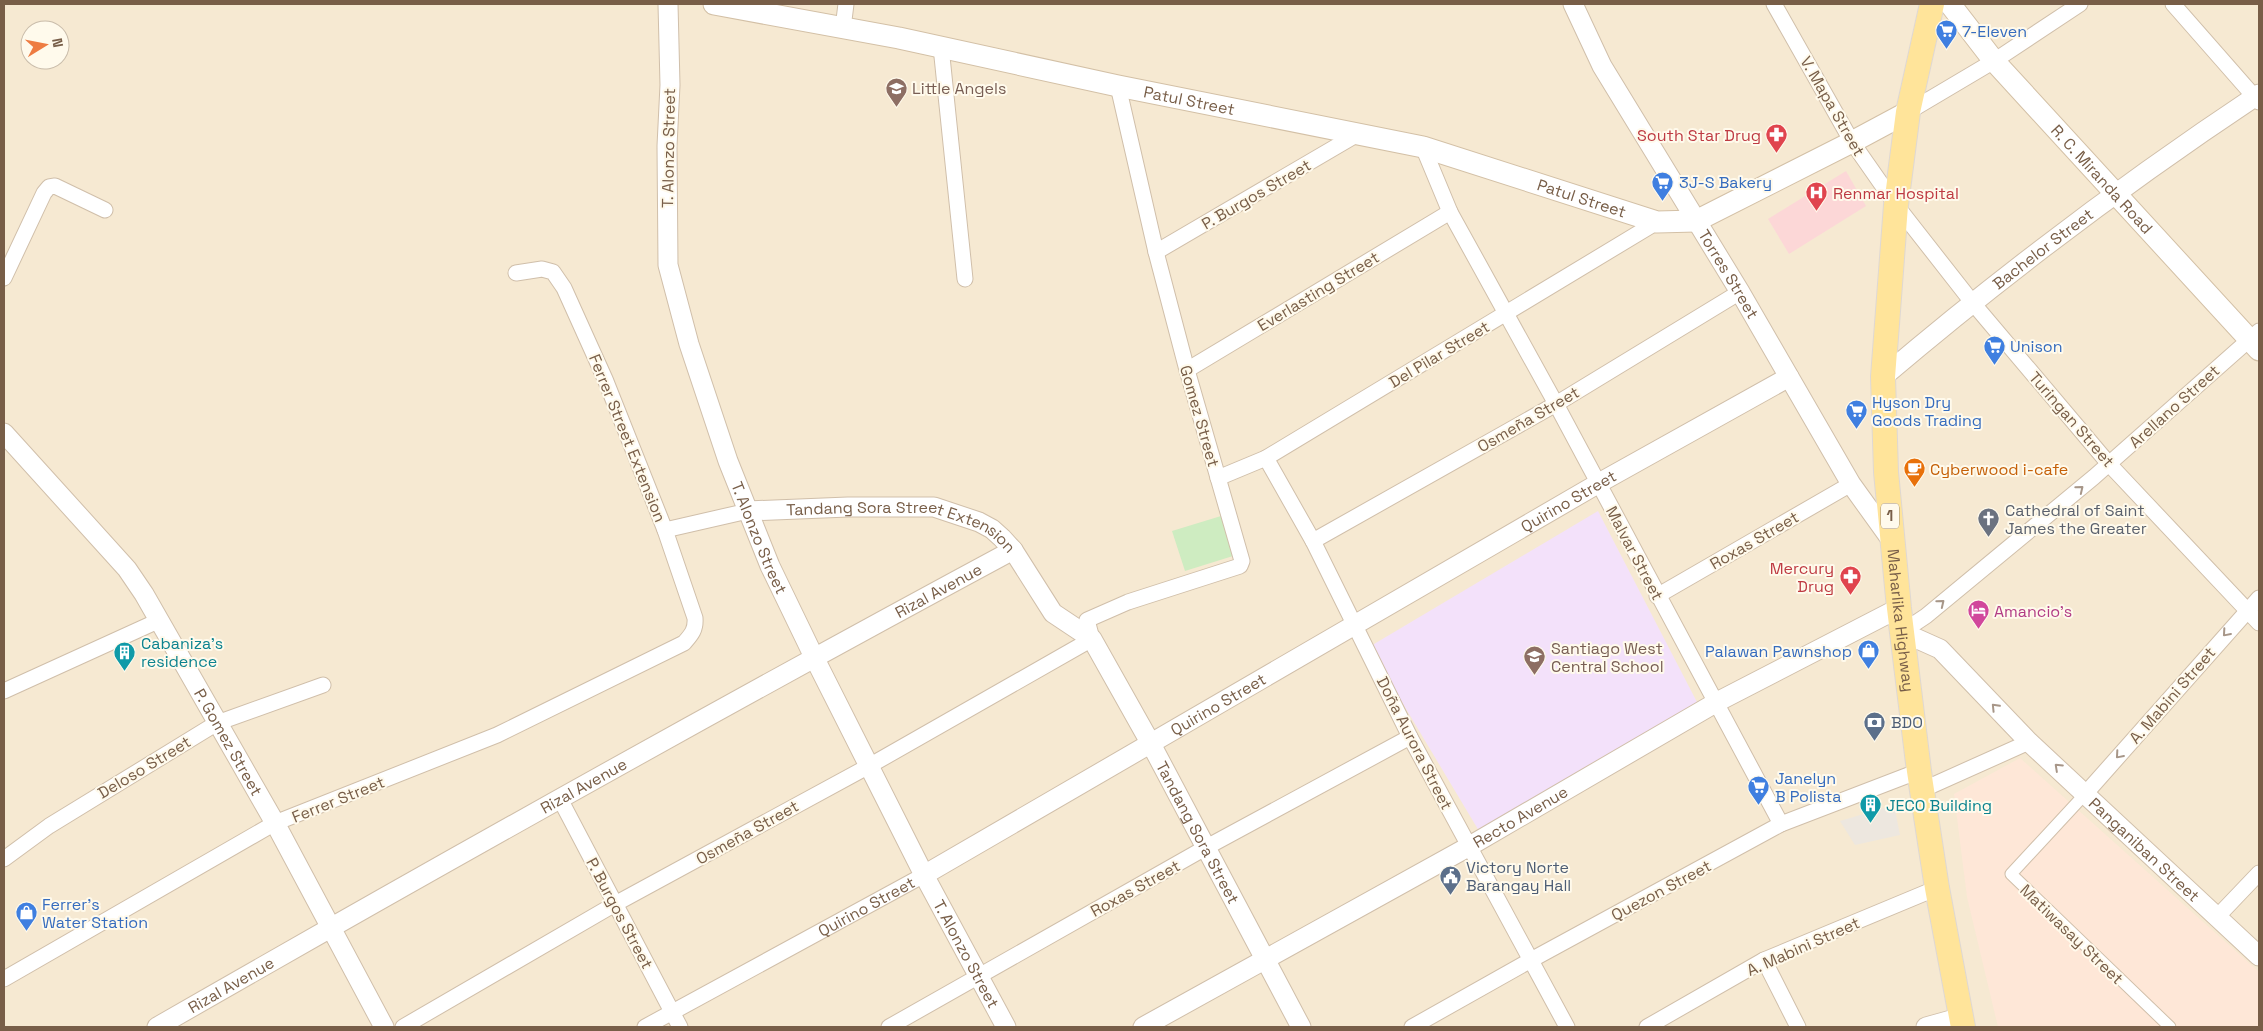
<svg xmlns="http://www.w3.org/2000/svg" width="2263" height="1031" font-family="'Space Grotesk',sans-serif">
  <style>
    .residential { fill: #f6e9d2; fill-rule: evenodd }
    .commercial { fill: #fee7d7 }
    .industrial { fill: #ede7df }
    .education { fill: #f3e1fa }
    .medical { fill: #fcd7d7 }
    .green { fill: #ceecc1 }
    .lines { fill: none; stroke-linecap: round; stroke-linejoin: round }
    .pedestrian-casing { stroke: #d0bfaa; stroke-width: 13 }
    .minor-casing { stroke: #d0bfaa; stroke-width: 17 }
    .tertiary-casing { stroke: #d0bfaa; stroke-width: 21 }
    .secondary-casing { stroke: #d3c0a6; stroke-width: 23 }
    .primary-casing { stroke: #dfd8d3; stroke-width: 26 }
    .pedestrian { stroke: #fff; stroke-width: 11 }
    .minor { stroke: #fff; stroke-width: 15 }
    .tertiary { stroke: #fff; stroke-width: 19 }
    .secondary { stroke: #fff; stroke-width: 21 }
    .primary { stroke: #ffe49a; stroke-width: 24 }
    .oneway { stroke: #a79688 }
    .labels { text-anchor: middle; stroke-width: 4; stroke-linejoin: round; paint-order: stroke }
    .shield { fill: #fffaec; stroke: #a08d79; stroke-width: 1 }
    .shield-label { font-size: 15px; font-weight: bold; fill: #785e48 }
    .shop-label { font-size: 16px; fill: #366cbe; stroke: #fffaec; text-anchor: start }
    .education-label { font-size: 16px; fill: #785e54; stroke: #fffaec; text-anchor: start }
    .street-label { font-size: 16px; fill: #785e48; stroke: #fffaec }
    .health-label { font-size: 16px; fill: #be3a42; stroke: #fffaec; text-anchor: end }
    .food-label { font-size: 16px; fill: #c56008; stroke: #fffaec; text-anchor: start }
    .worship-label { font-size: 16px; fill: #5b616d; stroke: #fffaec; text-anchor: start }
    .hotel-label { font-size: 16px; fill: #b23c85; stroke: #fffaec; text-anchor: start }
    .culture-label { font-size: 16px; fill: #0d838f; stroke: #fffaec; text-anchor: start }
    .service-label { font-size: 16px; fill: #4e5e75; stroke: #fffaec; text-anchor: start }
  </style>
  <rect width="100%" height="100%" fill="#fef6e4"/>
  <path class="residential" d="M4 4H2259V1027H4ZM30 30H60V60H30Z"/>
  <path class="commercial" d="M2020 758 2259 972V1027H1998L1967 897 1954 794Z"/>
  <path class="industrial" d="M1894 805 1900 835 1855 845 1840 821Z"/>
  <path class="education" d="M1598 511 1699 706 1479 831 1369 647Z"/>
  <path class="medical" d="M1846 171 1866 206 1789 254 1768 219Z"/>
  <path class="green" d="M1221 516 1233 556 1185 571 1172 531Z"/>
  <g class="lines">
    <defs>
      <path id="pedestrian" d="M2086 793 2011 874 2170 1027"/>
      <g id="minor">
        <path d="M1774 4 1852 142 1896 205 1972 302 2109 464 2259 623"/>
        <path d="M2173 4 2259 102"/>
        <path d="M843 28 846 4"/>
        <path d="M941 47 965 279"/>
        <path d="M1908 112 1994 61 2080 4"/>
        <path d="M1423 147 1450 212 1556 404 1781 824"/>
        <path d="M1156 252 1356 135"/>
        <path d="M4 278 44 193 49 187 55 186 105 210"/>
        <path d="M1187 370 1450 212"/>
        <path d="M1266 458 1313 541 1410 737 1567 1027"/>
        <path d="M1218 478 1266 458 1657 222"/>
        <path d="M665 530 748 511"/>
        <path d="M1313 541 1556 404 1740 292"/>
        <path d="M1657 596 1851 484"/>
        <path d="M1902 632 1926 616 2094 477 2259 331"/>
        <path d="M4 691 160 620"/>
        <path d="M1922 790 2029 742"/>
        <path d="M2086 793 2259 598"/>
        <path d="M560 799 680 1027"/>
        <path d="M4 859 49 826 217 723 323 685"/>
        <path d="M2218 916 2259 873"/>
        <path d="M1764 960 1798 1027"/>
        <path d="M4 979 275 823 497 735 684 643C691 635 696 630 695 618L665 530 605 379 564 288 553 272 542 269 516 273"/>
        <path d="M403 1027 615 904 869 766 1092 639 1087 620 1128 602 1240 566 1242 561 1240 554 1187 370 1156 252 1118 86"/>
        <path id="s1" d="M645 1027 924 875"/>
        <path d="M889 1027 1205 848 1410 737"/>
        <path d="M1412 1027 1531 960 1781 824 1919 771"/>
        <path d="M1647 1027 1764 960 1937 888"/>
      </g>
      <g id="tertiary">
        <path id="s2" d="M668 4 670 85 667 146 668 265 689 344 728 461 770 566 814 657 924 875 1006 1027"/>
        <path id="s3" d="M1573 4 1602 66 1740 292 1851 484 1892 541"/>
        <path id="s4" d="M1883 377C2003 275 2128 181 2259 94"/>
        <path id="s5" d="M4 433 127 569 144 594 275 823 384 1027"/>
        <path id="s6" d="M748 511 848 507H934L979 522 992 529 1002 538 1013 550 1053 613 1092 639 1151 744 1301 1027"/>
        <path id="s7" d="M1902 632 1940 649 2029 742 2259 956"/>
        <path id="s8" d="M924 875 1599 483 1789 377"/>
        <path id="s9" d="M157 1027C441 864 725 705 1013 550"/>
        <path id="s10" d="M1143 1027 1468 847 1717 702 1899 608"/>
        <path d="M1926 1027 1962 1017"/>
      </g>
      <g id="secondary">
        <path id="s11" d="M714 4 899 38 1118 86 1423 147 1657 222 1696 221 1852 142 1908 112"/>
        <path id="s12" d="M1950 4 1994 61 2259 350"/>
      </g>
      <g id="primary">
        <path id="s13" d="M1932 4 1908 112 1896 205 1883 377 1886 472 1899 608 1919 771 1937 888 1963 1027"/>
      </g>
    </defs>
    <use href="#pedestrian" class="pedestrian-casing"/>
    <use href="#minor" class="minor-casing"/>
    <use href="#tertiary" class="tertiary-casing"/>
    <use href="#secondary" class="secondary-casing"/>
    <use href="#primary" class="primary-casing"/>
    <use href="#pedestrian" class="pedestrian"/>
    <use href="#minor" class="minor"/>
    <use href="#tertiary" class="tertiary"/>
    <use href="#secondary" class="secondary"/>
    <use href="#primary" class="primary"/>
  </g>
  <defs><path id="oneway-chevron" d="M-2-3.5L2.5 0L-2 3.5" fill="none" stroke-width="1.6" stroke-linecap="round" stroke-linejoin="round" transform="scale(1.25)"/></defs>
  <g class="oneway">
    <use href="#oneway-chevron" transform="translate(2080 489) rotate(-39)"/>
    <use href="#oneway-chevron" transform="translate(1941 603) rotate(-39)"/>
    <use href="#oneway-chevron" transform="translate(2226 633) rotate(131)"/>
    <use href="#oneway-chevron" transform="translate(1995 707) rotate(-134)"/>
    <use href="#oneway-chevron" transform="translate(2119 755) rotate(131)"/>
    <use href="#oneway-chevron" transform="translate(2058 767) rotate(-137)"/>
  </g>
  <defs>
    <symbol id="supermarket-pin" viewBox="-11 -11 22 30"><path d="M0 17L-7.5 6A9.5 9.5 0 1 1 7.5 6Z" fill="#3f7fe0" stroke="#fffaec"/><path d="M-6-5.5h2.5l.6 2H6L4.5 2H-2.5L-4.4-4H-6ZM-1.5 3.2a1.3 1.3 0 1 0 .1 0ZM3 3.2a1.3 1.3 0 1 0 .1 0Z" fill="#fff"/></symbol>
    <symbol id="school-pin" viewBox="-11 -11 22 30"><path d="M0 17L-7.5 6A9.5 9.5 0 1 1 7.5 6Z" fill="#8d6e63" stroke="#fffaec"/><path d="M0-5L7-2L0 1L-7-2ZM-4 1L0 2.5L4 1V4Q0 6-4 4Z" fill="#fff"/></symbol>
    <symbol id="pharmacy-pin" viewBox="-11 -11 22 30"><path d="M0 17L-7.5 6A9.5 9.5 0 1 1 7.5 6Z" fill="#e0444e" stroke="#fffaec"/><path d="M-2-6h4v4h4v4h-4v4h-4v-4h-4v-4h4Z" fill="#fff"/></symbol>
    <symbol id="hospital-pin" viewBox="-11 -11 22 30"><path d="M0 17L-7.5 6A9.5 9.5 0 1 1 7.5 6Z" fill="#e0444e" stroke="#fffaec"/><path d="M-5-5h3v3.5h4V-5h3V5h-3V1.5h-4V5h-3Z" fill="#fff"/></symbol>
    <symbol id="cafe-pin" viewBox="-11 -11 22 30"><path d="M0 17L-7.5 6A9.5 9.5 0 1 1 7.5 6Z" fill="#e8710a" stroke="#fffaec"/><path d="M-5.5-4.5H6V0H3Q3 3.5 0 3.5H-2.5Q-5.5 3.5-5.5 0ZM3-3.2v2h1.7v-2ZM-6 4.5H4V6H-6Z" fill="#fff"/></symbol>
    <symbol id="church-pin" viewBox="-11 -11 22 30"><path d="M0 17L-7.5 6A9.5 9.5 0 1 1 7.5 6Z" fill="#6b7280" stroke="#fffaec"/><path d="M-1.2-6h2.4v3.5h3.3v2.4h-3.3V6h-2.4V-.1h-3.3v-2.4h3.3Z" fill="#fff"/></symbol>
    <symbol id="hotel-pin" viewBox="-11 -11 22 30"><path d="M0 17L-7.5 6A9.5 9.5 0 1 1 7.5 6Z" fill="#d1479c" stroke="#fffaec"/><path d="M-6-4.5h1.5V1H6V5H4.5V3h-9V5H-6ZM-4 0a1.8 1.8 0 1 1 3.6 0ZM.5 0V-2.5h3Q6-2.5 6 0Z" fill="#fff"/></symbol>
    <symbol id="shop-pin" viewBox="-11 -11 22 30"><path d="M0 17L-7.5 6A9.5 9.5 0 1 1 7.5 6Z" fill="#3f7fe0" stroke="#fffaec"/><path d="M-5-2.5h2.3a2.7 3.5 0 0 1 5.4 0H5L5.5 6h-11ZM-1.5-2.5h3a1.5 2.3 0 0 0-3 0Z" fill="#fff"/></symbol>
    <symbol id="building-pin" viewBox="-11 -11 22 30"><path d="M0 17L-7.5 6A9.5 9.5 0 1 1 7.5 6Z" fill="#0f9aa8" stroke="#fffaec"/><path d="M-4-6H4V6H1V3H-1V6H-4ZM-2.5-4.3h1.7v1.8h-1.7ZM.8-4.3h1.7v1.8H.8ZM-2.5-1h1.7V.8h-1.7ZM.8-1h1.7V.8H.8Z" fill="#fff"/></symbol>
    <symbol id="bank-pin" viewBox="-11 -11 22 30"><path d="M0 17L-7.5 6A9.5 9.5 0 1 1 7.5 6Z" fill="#5c6f8a" stroke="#fffaec"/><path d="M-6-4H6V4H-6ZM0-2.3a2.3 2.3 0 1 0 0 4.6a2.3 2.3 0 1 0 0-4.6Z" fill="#fff"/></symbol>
    <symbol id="civic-pin" viewBox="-11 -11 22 30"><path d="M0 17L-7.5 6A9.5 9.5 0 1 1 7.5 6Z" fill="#5c6f8a" stroke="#fffaec"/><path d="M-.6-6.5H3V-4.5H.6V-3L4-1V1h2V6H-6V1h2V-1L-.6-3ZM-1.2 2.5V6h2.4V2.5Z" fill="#fff"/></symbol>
  </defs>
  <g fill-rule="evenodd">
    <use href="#supermarket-pin" x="1934" y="18" width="25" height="34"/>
    <use href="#school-pin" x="884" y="76" width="25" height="34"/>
    <use href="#pharmacy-pin" x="1764" y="122" width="25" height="34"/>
    <use href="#supermarket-pin" x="1650" y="170" width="25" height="34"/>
    <use href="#hospital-pin" x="1804" y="180" width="25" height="34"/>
    <use href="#supermarket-pin" x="1982" y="334" width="25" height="34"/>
    <use href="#supermarket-pin" x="1844" y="398" width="25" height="34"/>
    <use href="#cafe-pin" x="1902" y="456" width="25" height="34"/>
    <use href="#church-pin" x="1976" y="506" width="25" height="34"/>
    <use href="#pharmacy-pin" x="1838" y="564" width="25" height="34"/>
    <use href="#hotel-pin" x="1966" y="598" width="25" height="34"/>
    <use href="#shop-pin" x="1856" y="638" width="25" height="34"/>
    <use href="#building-pin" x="112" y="640" width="25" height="34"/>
    <use href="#school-pin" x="1522" y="644" width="25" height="34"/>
    <use href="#bank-pin" x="1862" y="710" width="25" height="34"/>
    <use href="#supermarket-pin" x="1746" y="774" width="25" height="34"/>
    <use href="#building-pin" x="1858" y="792" width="25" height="34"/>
    <use href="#civic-pin" x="1438" y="864" width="25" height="34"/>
    <use href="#shop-pin" x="14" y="900" width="25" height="34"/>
  </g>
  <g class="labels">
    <rect class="shield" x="1881" y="503.5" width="18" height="25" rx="4"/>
    <g class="shield-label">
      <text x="1890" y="521">1</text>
    </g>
    <g class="shop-label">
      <text x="1962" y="37">7-Eleven</text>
      <text x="1679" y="188">3J-S Bakery</text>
      <text x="2010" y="352">Unison</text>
      <text x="1872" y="408">Hyson Dry<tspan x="1872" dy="18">Goods Trading</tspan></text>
      <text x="1852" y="657" text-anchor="end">Palawan Pawnshop</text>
      <text x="1775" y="784">Janelyn<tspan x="1775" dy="18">B Polista</tspan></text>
      <text x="42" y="910">Ferrer's<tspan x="42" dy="18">Water Station</tspan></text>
    </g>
    <g class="education-label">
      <text x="912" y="94">Little Angels</text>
      <text x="1551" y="654">Santiago West<tspan x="1551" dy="18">Central School</tspan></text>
    </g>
    <g class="street-label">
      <text dy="6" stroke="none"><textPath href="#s11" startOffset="485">Patul Street</textPath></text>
      <text transform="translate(1833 106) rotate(60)" y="6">V. Mapa Street</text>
      <text transform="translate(668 148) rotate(-89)" y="6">T. Alonzo Street</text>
      <text dy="6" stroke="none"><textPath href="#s12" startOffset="232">R. C. Miranda Road</textPath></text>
      <text transform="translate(1256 194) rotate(-30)" y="6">P. Burgos Street</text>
      <text dy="6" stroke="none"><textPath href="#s11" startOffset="890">Patul Street</textPath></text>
      <text dy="6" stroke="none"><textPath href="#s4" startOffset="205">Bachelor Street</textPath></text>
      <text dy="6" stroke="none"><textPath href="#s3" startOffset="312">Torres Street</textPath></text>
      <text transform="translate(1318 291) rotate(-31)" y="6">Everlasting Street</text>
      <text transform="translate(1439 354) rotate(-31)" y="6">Del Pilar Street</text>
      <text transform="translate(2174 406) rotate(-42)" y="6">Arellano Street</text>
      <text transform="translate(1200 416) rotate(74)" y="6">Gomez Street</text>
      <text transform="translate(1528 419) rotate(-30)" y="6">Osmeña Street</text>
      <text transform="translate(2072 419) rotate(49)" y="6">Turingan Street</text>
      <text transform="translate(628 438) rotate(68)" y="6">Ferrer Street Extension</text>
      <text dy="6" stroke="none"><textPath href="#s8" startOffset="745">Quirino Street</textPath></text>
      <text dy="6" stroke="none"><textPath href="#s6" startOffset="158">Tandang Sora Street Extension</textPath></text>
      <text dy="6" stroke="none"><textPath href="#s2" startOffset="549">T. Alonzo Street</textPath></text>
      <text transform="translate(1754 540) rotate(-30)" y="6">Roxas Street</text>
      <text transform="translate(1635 553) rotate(62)" y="6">Malvar Street</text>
      <text dy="6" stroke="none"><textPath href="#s9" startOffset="895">Rizal Avenue</textPath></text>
      <text dy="6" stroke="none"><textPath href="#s13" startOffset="621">Maharlika Highway</textPath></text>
      <text transform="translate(2172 695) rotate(-49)" y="6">A. Mabini Street</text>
      <text dy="6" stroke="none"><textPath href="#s8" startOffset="340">Quirino Street</textPath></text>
      <text dy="6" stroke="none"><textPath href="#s5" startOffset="384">P. Gomez Street</textPath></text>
      <text transform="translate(1415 743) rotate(63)" y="6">Doña Aurora Street</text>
      <text transform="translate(144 767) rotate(-31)" y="6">Deloso Street</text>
      <text dy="6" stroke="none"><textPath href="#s9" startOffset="490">Rizal Avenue</textPath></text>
      <text transform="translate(338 799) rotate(-22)" y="6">Ferrer Street</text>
      <text dy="6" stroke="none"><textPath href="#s10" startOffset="432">Recto Avenue</textPath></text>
      <text transform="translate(747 832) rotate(-29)" y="6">Osmeña Street</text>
      <text dy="6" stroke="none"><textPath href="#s6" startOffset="620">Tandang Sora Street</textPath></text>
      <text dy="6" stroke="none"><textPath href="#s7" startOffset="328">Panganiban Street</textPath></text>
      <text transform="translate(1135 888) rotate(-29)" y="6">Roxas Street</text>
      <text transform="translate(1661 890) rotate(-28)" y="6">Quezon Street</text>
      <text dy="6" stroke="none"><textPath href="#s1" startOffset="252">Quirino Street</textPath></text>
      <text transform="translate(620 913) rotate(62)" y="6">P. Burgos Street</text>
      <text transform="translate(2072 934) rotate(44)" y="6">Matiwasay Street</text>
      <text transform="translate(1803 946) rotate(-24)" y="6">A. Mabini Street</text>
      <text dy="6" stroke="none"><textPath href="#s2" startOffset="1014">T. Alonzo Street</textPath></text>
      <text dy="6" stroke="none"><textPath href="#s9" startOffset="85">Rizal Avenue</textPath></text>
    </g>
    <g class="health-label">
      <text x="1761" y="141">South Star Drug</text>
      <text x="1833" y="199" text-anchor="start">Renmar Hospital</text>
      <text x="1834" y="574">Mercury<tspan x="1834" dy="18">Drug</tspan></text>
    </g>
    <g class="food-label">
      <text x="1930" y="475">Cyberwood i-cafe</text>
    </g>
    <g class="worship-label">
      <text x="2005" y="516">Cathedral of Saint<tspan x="2005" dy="18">James the Greater</tspan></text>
    </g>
    <g class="hotel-label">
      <text x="1994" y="617">Amancio's</text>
    </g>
    <g class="culture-label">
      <text x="141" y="649">Cabaniza's<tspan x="141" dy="18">residence</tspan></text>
      <text x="1886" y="811">JECO Building</text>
    </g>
    <g class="service-label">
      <text x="1891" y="728">BDO</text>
      <text x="1466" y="873">Victory Norte<tspan x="1466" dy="18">Barangay Hall</tspan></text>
    </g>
  </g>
  <rect width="2263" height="1031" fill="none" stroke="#785e48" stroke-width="10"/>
  <g transform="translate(45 45) rotate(80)"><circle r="24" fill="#fffaec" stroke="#c9bcaa"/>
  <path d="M0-4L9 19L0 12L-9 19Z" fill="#ee7c42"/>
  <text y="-8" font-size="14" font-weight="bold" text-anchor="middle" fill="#785e48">N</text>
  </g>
</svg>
